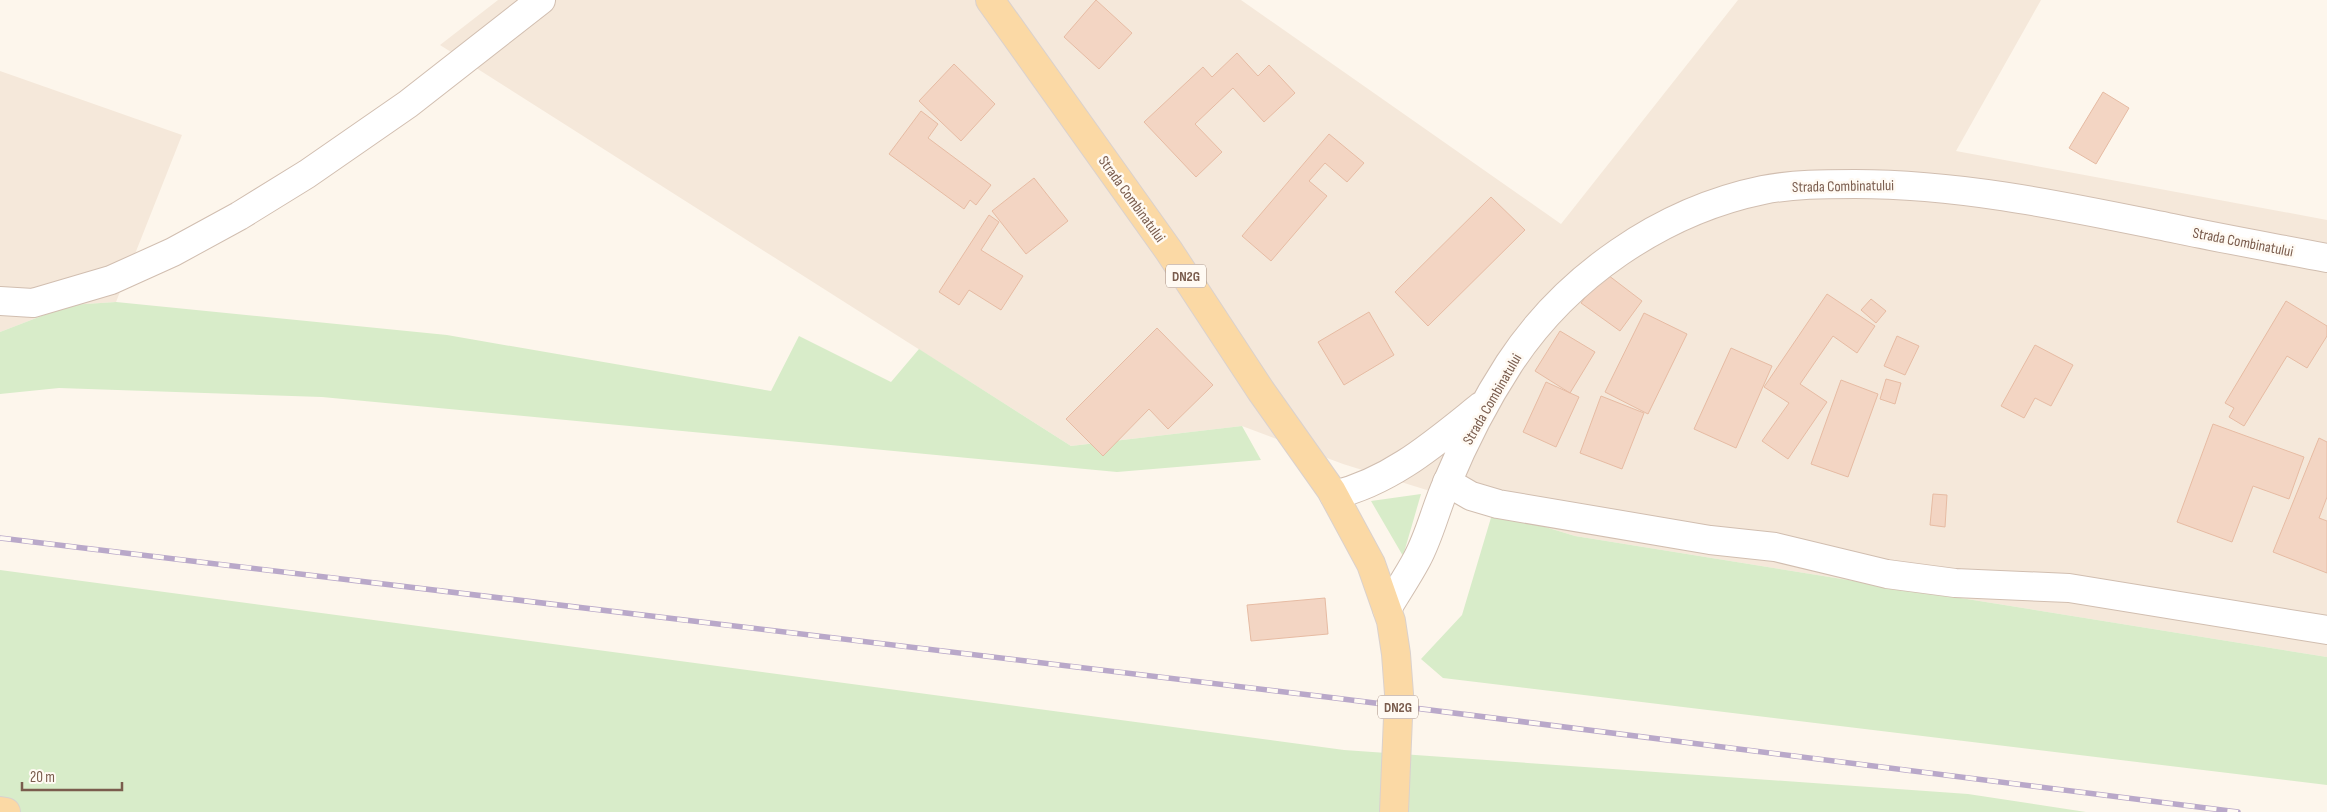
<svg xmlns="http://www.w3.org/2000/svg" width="2327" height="812" font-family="'Sofia Sans Condensed',sans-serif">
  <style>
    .residential { fill: #f5e8da }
    .green { fill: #d8ecc9 }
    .building { fill: #f3d5c3; stroke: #e6bba3 }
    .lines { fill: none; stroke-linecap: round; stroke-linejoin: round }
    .minor-casing { stroke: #d1beb0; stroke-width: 30 }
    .tertiary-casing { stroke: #d1beb0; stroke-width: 30 }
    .primary-casing { stroke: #dad1cd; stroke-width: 30 }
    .minor { stroke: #fff; stroke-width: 28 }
    .tertiary { stroke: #fff; stroke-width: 28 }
    .primary { stroke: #fbd9a5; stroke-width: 28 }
    .rail-casing { stroke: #b9a8c9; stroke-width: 5.5 }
    .rail { stroke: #fffaf3; stroke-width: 4; stroke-dasharray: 11; stroke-linecap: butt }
    .labels { text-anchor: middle; stroke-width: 5; stroke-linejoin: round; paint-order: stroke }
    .shield { fill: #fffaf3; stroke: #a28b7f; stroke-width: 1 }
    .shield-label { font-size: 14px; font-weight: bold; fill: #7a5c4d }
    .street-label { font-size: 15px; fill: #7a5c4d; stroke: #fffaf3 }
  </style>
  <rect width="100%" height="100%" fill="#fdf6ec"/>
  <path class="residential" d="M498 0H1241L1561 224 1738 0H2041L1956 151 2327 220V657L1575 536 1343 464 1242 426 1071 446 440 45Z
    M0 71 182 135 116 302 70 305 0 332Z"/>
  <path class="green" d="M116 302 447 335 771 391 799 336 891 382 919 349 1071 446 1242 426 1261 460 1117 472 322 397 59 388 0 394V332L70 305Z
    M1421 494 1403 556 1371 501Z
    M1493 511 1575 536 2327 657V785L1443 678 1421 659 1462 615Z
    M0 570 1344 750 1968 794 2086 812H0Z"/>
  <path class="building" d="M1096 0 1132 33 1099 69 1064 37Z
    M1237 53 1258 76 1269 65 1295 93 1264 122 1233 88 1195 124 1222 152 1196 177 1144 122 1203 67 1212 77Z
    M954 64 995 104 961 141 919 101Z
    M2103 92 2129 108 2096 164 2069 148Z
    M921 111 938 124 928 138 991 185 976 205 970 200 964 209 889 154Z
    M1329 134 1364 163 1347 182 1325 163 1309 181 1327 196 1271 261 1242 236Z
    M1034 178 1068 221 1026 254 992 211Z
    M1491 197 1525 230 1428 326 1395 292Z
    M989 215 999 222 981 250 1023 276 1001 310 969 290 959 305 939 292Z
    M1604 272 1642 301 1620 331 1581 303Z
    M1827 294 1875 326 1857 353 1833 336 1800 384 1827 402 1788 459 1762 441 1789 403 1764 387Z
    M1871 299 1886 311 1876 323 1861 310Z
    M2286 301 2327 326V336L2307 368 2287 356 2244 426 2229 417 2234 408 2225 403Z
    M1369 312 1394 355 1344 385 1318 342Z
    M1644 313 1687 334 1648 414 1605 392Z
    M1157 328 1213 385 1168 429 1149 409 1103 456 1066 419Z
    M1560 331 1595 352 1570 393 1535 371Z
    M1897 336 1919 346 1905 375 1884 366Z
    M2035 345 2073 365 2051 406 2035 398 2024 418 2001 406Z
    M1731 348 1772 366 1736 448 1694 429Z
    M1886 379 1901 383 1895 404 1880 399Z
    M1841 380 1878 394 1848 477 1811 464Z
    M1546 382 1579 397 1556 447 1523 432Z
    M1601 396 1644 413 1622 469 1580 453Z
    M2213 424 2304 457 2289 499 2253 486 2232 542 2177 522Z
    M2319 438 2327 442V497L2319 518 2327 521V573L2273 552Z
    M1933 494 1947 495 1945 527 1930 525Z
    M1325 598 1328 634 1251 641 1247 605Z"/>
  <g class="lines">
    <defs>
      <path id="minor" d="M0 301 33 303 111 280 173 252 239 216 307 174 408 104 541 0
        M1447 482 1471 496 1498 504 1710 540 1775 547 1887 574 1955 583 2069 588 2327 630"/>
      <path id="tertiary" d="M1334 495C1392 481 1436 442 1481 406
        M1387 609C1397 592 1408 576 1417 559 1430 535 1436 507 1447 483 1464 442 1485 401 1509 364 1566 277 1661 211 1763 190 1793 184 1825 184 1855 184 1963 184 2068 207 2172 228 2224 239 2275 248 2327 258"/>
      <path id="primary" d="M990 0 1169 251 1261 391 1331 490 1371 564 1391 621 1396 654 1399 694 1394 812
        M0 811 6 812"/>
    </defs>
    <use href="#minor" class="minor-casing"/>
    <use href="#tertiary" class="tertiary-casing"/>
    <use href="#primary" class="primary-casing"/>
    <use href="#minor" class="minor"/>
    <use href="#tertiary" class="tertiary"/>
    <use href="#primary" class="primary"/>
    <defs>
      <path id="rail" d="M0 538 1335 698 2238 812"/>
    </defs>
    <use href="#rail" class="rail-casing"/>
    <use href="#rail" class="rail"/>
  </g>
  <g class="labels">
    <g class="shield">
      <rect x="1166" y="264.5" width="40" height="23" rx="4"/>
      <rect x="1378" y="695.5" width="40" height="23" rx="4"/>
    </g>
    <g class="shield-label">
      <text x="1186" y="281">DN2G</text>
      <text x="1398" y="712">DN2G</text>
    </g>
    <g class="street-label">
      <text transform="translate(1843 186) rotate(-1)" y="5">Strada Combinatului</text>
      <text transform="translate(1132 199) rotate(54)" y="5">Strada Combinatului</text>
      <text transform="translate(2243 242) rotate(11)" y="5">Strada Combinatului</text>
      <text transform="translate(1492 399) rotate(-60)" y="5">Strada Combinatului</text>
    </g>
  </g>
  <path d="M22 782v8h100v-8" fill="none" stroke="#7a5c4d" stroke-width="2.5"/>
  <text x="30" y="782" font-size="15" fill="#7a5c4d" stroke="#fffaf3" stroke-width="4" paint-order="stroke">20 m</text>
</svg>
